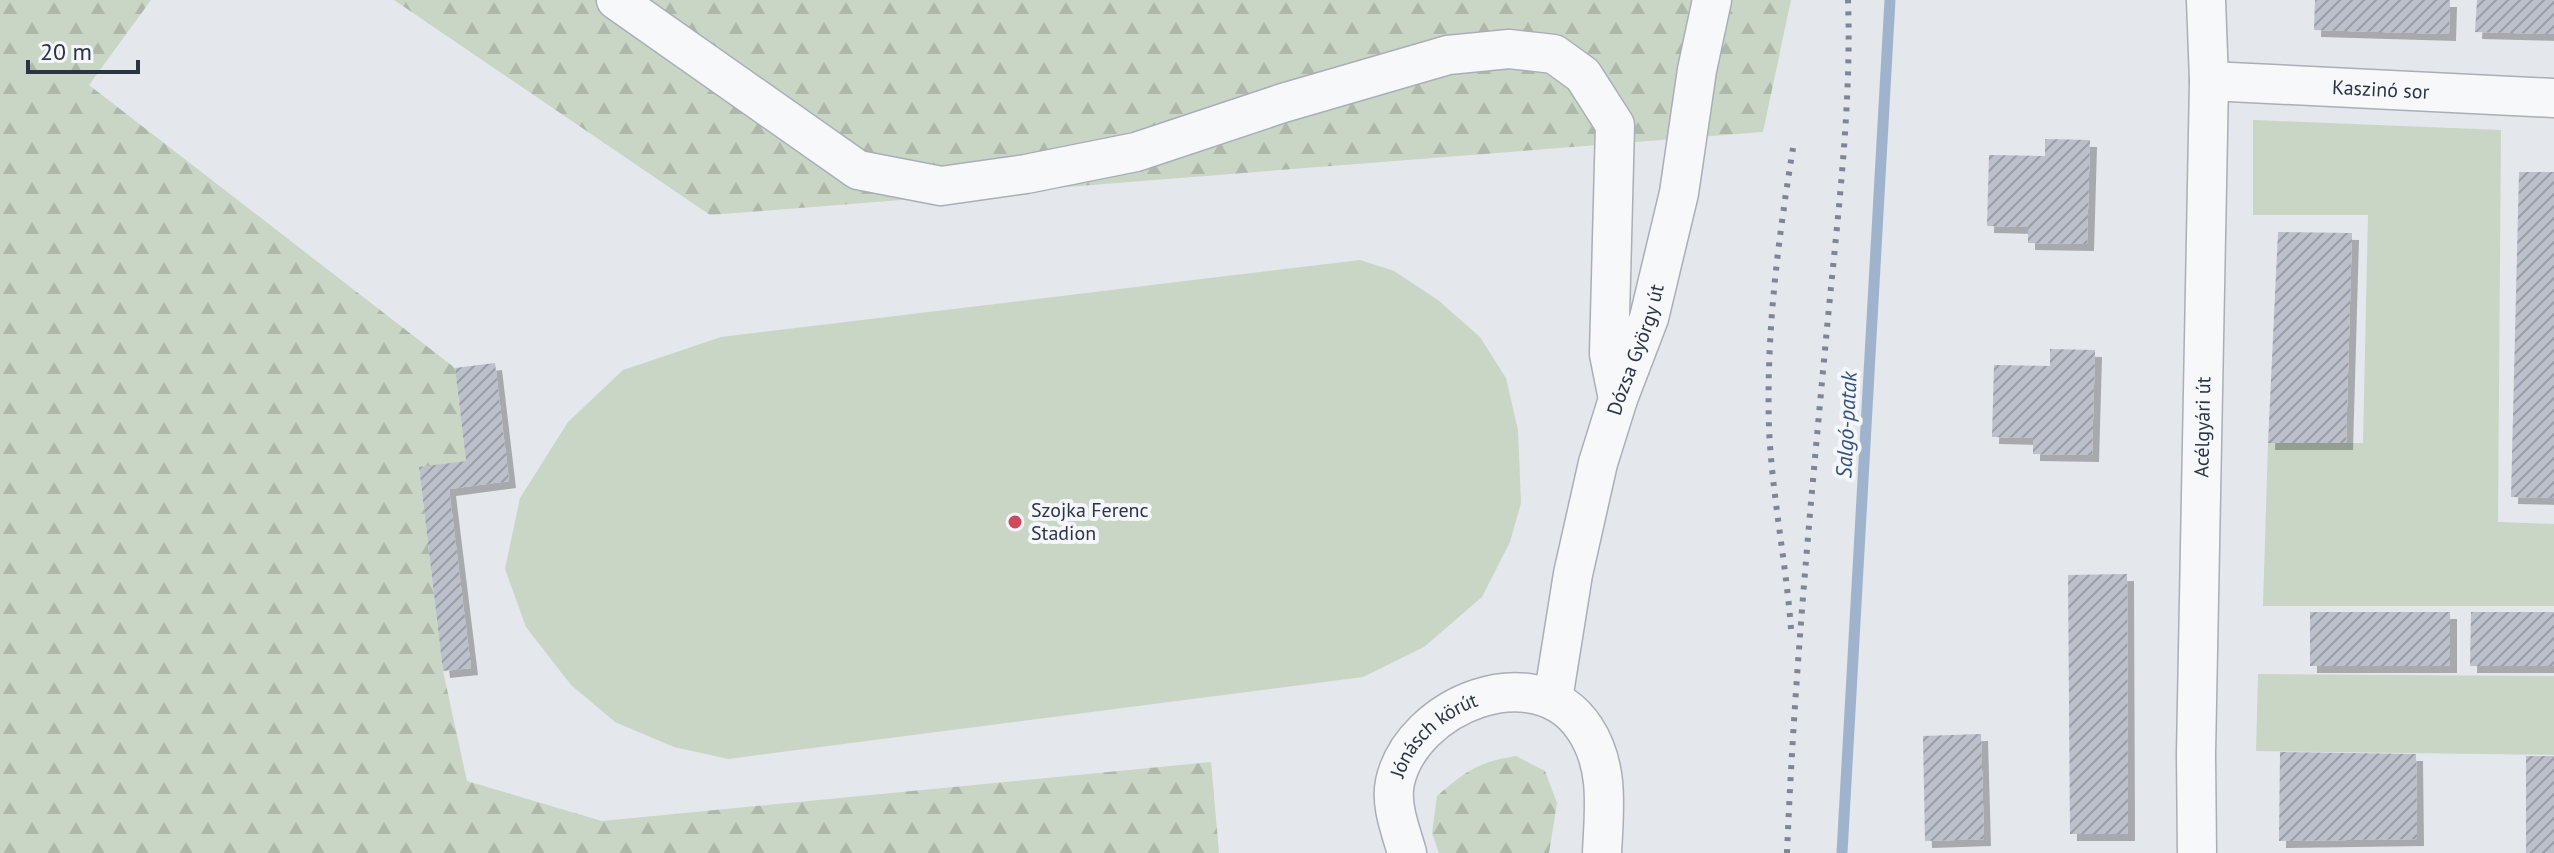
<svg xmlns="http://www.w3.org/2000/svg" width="2554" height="853" font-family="'PT Sans',sans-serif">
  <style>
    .forest { fill: url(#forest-firs) }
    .green { fill: #c9d6c5 }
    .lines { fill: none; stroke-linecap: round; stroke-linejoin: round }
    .stream { stroke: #9fb4cc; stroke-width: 11 }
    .building { fill: url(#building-hatch); filter: url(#shadow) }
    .minor-casing { stroke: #a9aeb7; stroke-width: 41 }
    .minor { stroke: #f7f8fa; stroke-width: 38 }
    .rail { stroke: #7d8696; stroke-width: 6; stroke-dasharray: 4 8; stroke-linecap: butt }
    .poi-dot { fill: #d1495b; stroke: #f4f6f9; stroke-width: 3 }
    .labels { text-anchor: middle; stroke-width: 8; stroke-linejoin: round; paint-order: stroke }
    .street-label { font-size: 20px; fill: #2b3445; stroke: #f4f6f9 }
    .poi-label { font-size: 20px; fill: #2b3445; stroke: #f4f6f9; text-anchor: start }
    .water-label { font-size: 22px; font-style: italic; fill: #34527a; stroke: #f4f6f9 }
  </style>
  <defs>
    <pattern id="forest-firs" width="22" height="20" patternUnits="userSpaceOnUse" patternTransform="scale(2)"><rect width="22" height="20" fill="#c9d6c5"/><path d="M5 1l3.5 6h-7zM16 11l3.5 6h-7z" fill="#adb8ab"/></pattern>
    <pattern id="building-hatch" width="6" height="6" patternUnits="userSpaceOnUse" patternTransform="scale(2)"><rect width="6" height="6" fill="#bbc0ca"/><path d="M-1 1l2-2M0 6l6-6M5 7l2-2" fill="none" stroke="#989da6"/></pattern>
    <filter id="shadow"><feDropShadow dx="7" dy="7" stdDeviation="0" flood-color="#0004"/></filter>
  </defs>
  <rect width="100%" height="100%" fill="#e4e7ec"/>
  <path class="forest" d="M0 0H151L89 85 455 368 466 461 419 468 443 671 467 781 602 821 1211 762 1219 853H0Z
    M394 0H1791L1763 132 710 215Z
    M1516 756 1545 771 1557 803 1549 853H1439L1432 833 1437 796C1466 771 1478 762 1516 756Z"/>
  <path class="green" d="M2253 120 2501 130 2498 522 2554 524V606H2263L2268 443H2363L2368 215H2253Z
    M1360 260 1394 271 1438 300 1480 337 1506 378 1518 430 1521 503 1510 542 1482 597 1424 647 1363 677 728 759 674 747 615 722 571 685 526 627 505 569 520 498 568 422 623 370 721 337Z
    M2258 674 2554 676V755L2256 751Z"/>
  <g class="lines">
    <path class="stream" d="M1842 853 1890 0"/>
  </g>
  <path class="building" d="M2315 0H2450L2449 34 2314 30Z
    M2477 0H2554V34L2475 32Z
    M2045 139 2090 140 2087 244 2028 243V227L1987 226 1989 155 2045 156Z
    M2519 172H2554V498L2511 497Z
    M2278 232 2352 233 2346 443H2268Z
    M2050 349 2095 350 2092 455 2033 454V438L1992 437 1994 365 2050 366Z
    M495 363 509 481 449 489 471 668 443 671 419 467 466 461 455 368Z
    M2127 574 2128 834H2070L2068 575Z
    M2310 612H2450V666H2310Z
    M2471 612H2554V666H2470Z
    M1981 734 1984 839 1925 841 1923 736Z
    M2280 752 2416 754 2417 839 2279 841Z
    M2526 756H2554V853H2526Z"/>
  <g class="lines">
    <defs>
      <g id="minor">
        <path d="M616 0 858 170 941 186 1026 174 1136 152 1283 103 1448 55 1509 49 1554 54 1583 75 1615 125 1609 354 1618 399"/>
        <path id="s1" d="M2209 81 2554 98"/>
        <path id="s2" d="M1553 699 1573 574 1598 463 1618 399 1649 318 1679 193 1697 70 1712 0"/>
        <path id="s3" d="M1407 853C1401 831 1390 805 1395 782 1412 705 1536 654 1585 729 1610 767 1604 810 1602 853"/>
        <path id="s4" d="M2197 853 2196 754 2209 81 2206 0"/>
      </g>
    </defs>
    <use href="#minor" class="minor-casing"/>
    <use href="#minor" class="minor"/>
    <path class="rail" d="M1791 629C1786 562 1772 495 1769 428 1766 333 1778 241 1793 148
      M1787 853C1794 681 1810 510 1826 339 1836 229 1852 110 1848 0"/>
  </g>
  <circle class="poi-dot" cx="1015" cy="522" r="8"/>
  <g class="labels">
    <g class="street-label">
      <text dy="7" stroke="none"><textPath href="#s1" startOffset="172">Kaszinó sor</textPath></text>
      <text dy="7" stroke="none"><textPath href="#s2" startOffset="360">Dózsa György út</textPath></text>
      <text dy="7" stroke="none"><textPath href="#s4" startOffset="426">Acélgyári út</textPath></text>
      <text dy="7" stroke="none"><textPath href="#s3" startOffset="136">Jónásch körút</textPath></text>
    </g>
    <g class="poi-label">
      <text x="1031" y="517">Szojka Ferenc<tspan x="1031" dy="23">Stadion</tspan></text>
    </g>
    <g class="water-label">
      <text transform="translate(1846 425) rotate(-87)" y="8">Salgó-patak</text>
    </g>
  </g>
  <path d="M28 60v12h110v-12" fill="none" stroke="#2b3445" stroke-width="4"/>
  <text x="40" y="60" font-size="24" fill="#2b3445" stroke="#f4f6f9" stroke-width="6" paint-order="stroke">20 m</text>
</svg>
